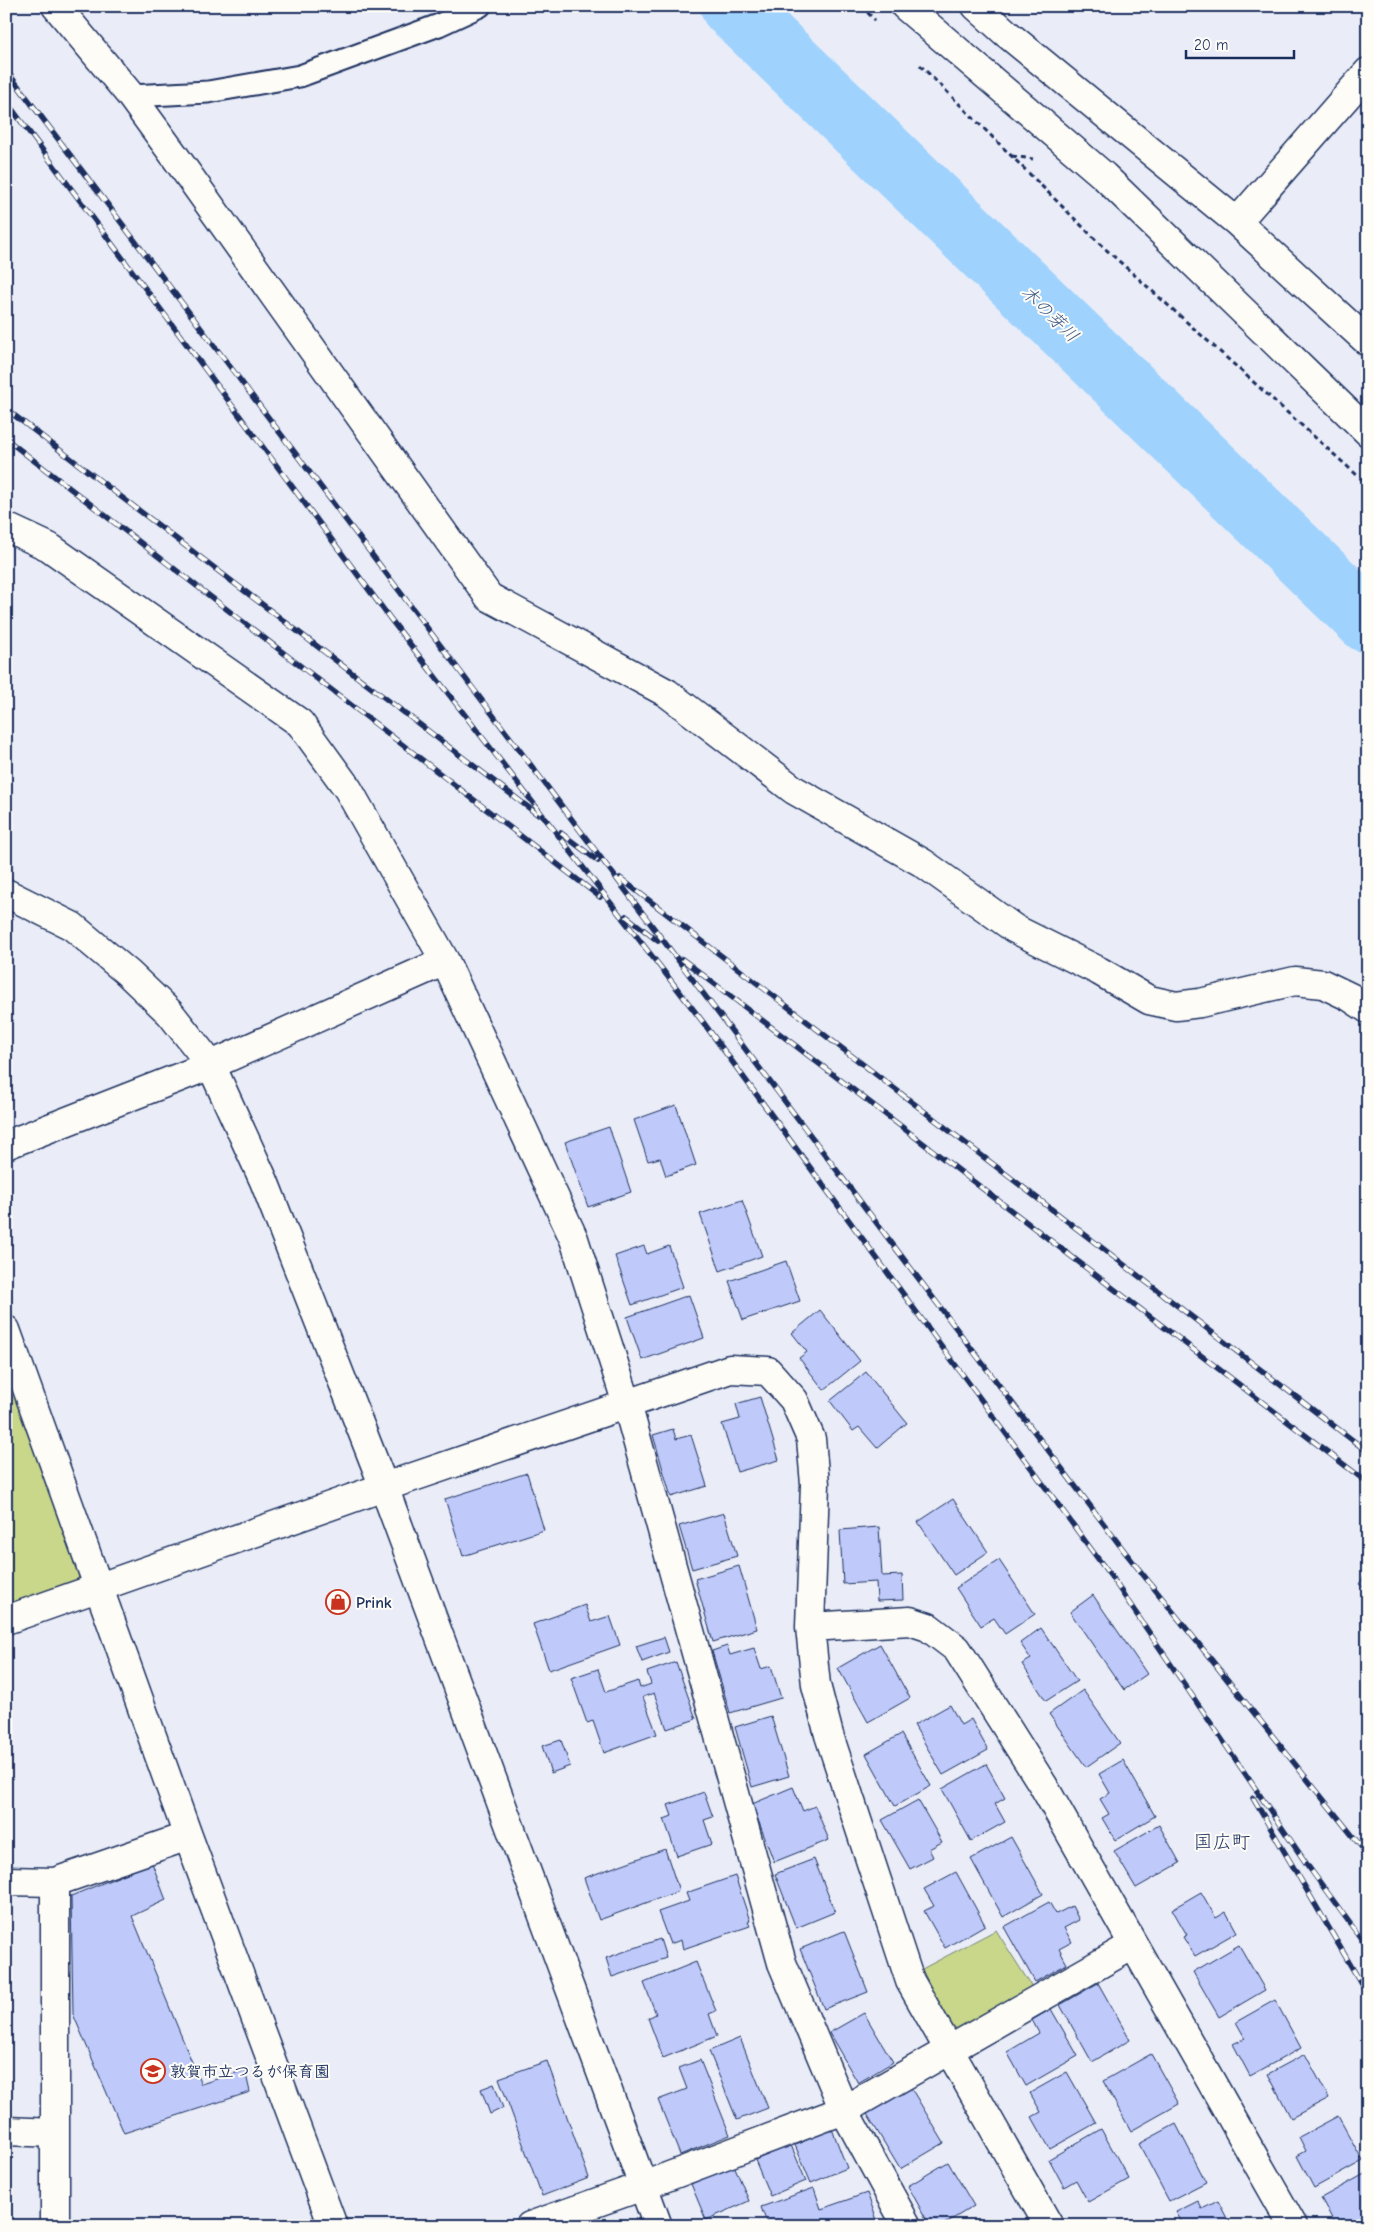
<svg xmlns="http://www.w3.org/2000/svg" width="1374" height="2232" font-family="'Comic Neue','Klee One',sans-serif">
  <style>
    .green { fill: #c9d78b; stroke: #728374 }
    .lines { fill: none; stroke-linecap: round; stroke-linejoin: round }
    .river { stroke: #9fd2fd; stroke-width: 64 }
    .building { fill: #bfcafb; stroke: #1b2f5e }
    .service-casing { stroke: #1b2f5e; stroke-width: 25 }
    .minor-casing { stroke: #1b2f5e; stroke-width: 31 }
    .tertiary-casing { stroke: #1b2f5e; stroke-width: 31 }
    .path { stroke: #1b2f5e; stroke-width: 3; stroke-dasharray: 5 4; stroke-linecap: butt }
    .service { stroke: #fdfcf7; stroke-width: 21 }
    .minor { stroke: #fdfcf7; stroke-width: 28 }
    .tertiary { stroke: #fdfcf7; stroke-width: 28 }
    .rail-casing { stroke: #1b2f5e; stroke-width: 5.5 }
    .rail { stroke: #fdfcf7; stroke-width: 4; stroke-dasharray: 11; stroke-linecap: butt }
    .labels { text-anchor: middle; stroke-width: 4; stroke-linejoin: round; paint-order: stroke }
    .poi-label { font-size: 16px; font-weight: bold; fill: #1b2f5e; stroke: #fdfcf7; text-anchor: start }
    .water-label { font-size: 18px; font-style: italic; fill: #3c5886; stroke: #fdfcf7 }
    .quarter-label { font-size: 19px; fill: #1b2f5e; stroke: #fdfcf7 }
  </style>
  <rect width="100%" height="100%" fill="#eaedf8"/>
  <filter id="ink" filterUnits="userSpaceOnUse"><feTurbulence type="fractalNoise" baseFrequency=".02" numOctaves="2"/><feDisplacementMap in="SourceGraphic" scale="10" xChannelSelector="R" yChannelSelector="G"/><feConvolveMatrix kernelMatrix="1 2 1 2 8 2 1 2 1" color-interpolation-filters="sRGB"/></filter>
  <g filter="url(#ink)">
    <path class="green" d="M6 1362 83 1565 78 1579 6 1605Z
      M996 1930 1032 1987 952 2032 922 1969Z"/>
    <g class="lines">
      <path class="river" d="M732 6 1368 621"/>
    </g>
    <path class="building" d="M676 1105 696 1165 666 1176 660 1158 648 1161 634 1120Z
      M609 1127 631 1192 588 1207 565 1142Z
      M742 1200 762 1256 720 1271 700 1214Z
      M644 1246 647 1254 669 1246 683 1287 632 1305 615 1256Z
      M786 1261 800 1301 743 1320 729 1281Z
      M689 1295 704 1338 642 1360 627 1317Z
      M820 1310 860 1361 824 1390 799 1358 807 1352 792 1333Z
      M866 1372 907 1423 877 1448 859 1427 853 1431 830 1401Z
      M760 1397 779 1460 737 1472 722 1424 740 1419 736 1404Z
      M673 1429 676 1439 691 1435 707 1486 671 1497 653 1435Z
      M527 1473 544 1530 463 1556 445 1499Z
      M953 1499 988 1552 954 1575 918 1522Z
      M724 1513 737 1556 692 1569 679 1526Z
      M879 1527 882 1576 902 1575 903 1600 877 1601 876 1582 843 1584 840 1530Z
      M999 1560 1035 1614 1005 1634 994 1618 981 1626 956 1588Z
      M739 1566 757 1629 713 1642 695 1579Z
      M1368 1572V1591L1359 1584Z
      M1093 1595 1147 1674 1124 1690 1070 1612Z
      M585 1605 591 1622 610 1616 620 1645 549 1670 533 1624Z
      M1041 1628 1077 1681 1046 1701 1022 1664 1031 1659 1020 1643Z
      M664 1637 669 1652 642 1662 636 1646Z
      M880 1644 910 1698 868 1722 838 1668Z
      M727 1646 730 1655 754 1648 761 1669 771 1666 781 1698 730 1713 712 1651Z
      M676 1662 696 1719 667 1729 654 1693 643 1697 657 1734 604 1753 593 1721 587 1723 571 1678 598 1669 606 1692 638 1681 640 1688 651 1684 647 1672Z
      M1083 1690 1120 1743 1086 1767 1049 1714Z
      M950 1705 961 1725 971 1719 988 1750 943 1775 914 1725Z
      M771 1716 789 1776 752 1787 735 1727Z
      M901 1734 931 1786 895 1806 866 1754Z
      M561 1740 570 1766 551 1773 542 1746Z
      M1123 1760 1155 1816 1115 1840 1102 1818 1109 1814 1100 1799 1110 1793 1099 1774Z
      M986 1764 1005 1798 995 1804 1005 1822 971 1841 942 1789Z
      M793 1787 803 1811 815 1806 829 1840 774 1862 752 1804Z
      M704 1792 713 1817 704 1820 712 1844 677 1856 664 1819 672 1816 668 1805Z
      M918 1800 942 1842 929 1849 933 1857 910 1869 882 1820Z
      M1159 1825 1180 1863 1136 1888 1114 1851Z
      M1011 1837 1043 1894 1003 1917 971 1859Z
      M665 1849 679 1891 599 1920 584 1878Z
      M814 1859 835 1912 796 1928 775 1874Z
      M152 1863 166 1900 132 1916 201 2084 245 2070 250 2092 124 2133 73 2014 71 1896Z
      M956 1872 985 1925 945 1948 924 1911 934 1906 924 1889Z
      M735 1876 750 1921 748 1922 750 1926 683 1949 681 1940 670 1944 658 1912 689 1901 686 1893Z
      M1201 1892 1216 1918 1226 1912 1237 1932 1195 1956 1183 1937 1187 1935 1172 1909Z
      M1049 1902 1056 1914 1072 1906 1079 1920 1064 1928 1072 1942 1059 1949 1067 1964 1035 1982 1004 1927Z
      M844 1931 868 1992 824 2009 800 1949Z
      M660 1939 666 1958 612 1977 606 1958Z
      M1239 1945 1265 1990 1219 2017 1193 1972Z
      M696 1962 716 2011 709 2014 717 2036 663 2058 648 2018 656 2014 644 1983Z
      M1098 1983 1130 2040 1092 2062 1060 2005Z
      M1275 2000 1301 2048 1250 2076 1233 2044 1245 2038 1236 2022Z
      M1051 2009 1078 2056 1026 2086 1007 2052 1039 2033 1032 2020Z
      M864 2013 893 2062 858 2083 829 2033Z
      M740 2038 768 2108 737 2120 709 2051Z
      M1151 2054 1179 2104 1131 2131 1103 2081Z
      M1305 2054 1329 2098 1291 2118 1268 2074Z
      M700 2060 730 2135 680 2155 658 2100 687 2089 679 2068Z
      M547 2061 589 2178 542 2196 499 2078Z
      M1067 2072 1096 2123 1050 2149 1032 2117 1041 2112 1030 2093Z
      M908 2083 944 2143 900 2169 864 2109Z
      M494 2084 503 2108 490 2114 481 2089Z
      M1338 2116 1363 2161 1314 2188 1297 2156 1306 2151 1299 2137Z
      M1176 2124 1206 2182 1169 2201 1139 2144Z
      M832 2129 847 2168 811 2183 795 2145Z
      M1101 2129 1129 2179 1088 2202 1076 2180 1064 2187 1049 2159Z
      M791 2145 806 2181 770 2196 755 2160Z
      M948 2162 974 2206 941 2226H930L908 2186Z
      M734 2165 749 2201 706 2220 691 2184Z
      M1368 2172V2226H1354L1350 2219 1336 2226 1321 2198Z
      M814 2188 821 2209 867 2193 877 2220 859 2226H768L761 2207Z
      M1198 2201 1202 2209 1218 2201 1231 2226H1184L1176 2212Z"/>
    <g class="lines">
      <defs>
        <path id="service" d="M131 96 208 92 300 76 439 25 480 6"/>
        <path id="minor" d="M56 6 131 96 174 155 489 597 667 693 794 790 923 863 1015 929 1099 971 1149 1000 1176 1006 1200 1003 1295 981 1323 984 1350 997 1368 1009
          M976 6 1006 33 1237 222 1368 342
          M1237 222 1368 72
          M6 527 49 547 300 723 348 789 445 961 574 1239 627 1404 782 1963 844 2110 907 2226
          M6 1145 211 1065 445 961
          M6 1330 188 1836 333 2226
          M6 1620 384 1487 730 1369 768 1371 794 1400 811 1439 815 1484 810 1627 816 1685 829 1735 910 1981 1049 2226
          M810 1627 910 1621 928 1627 957 1649 1043 1785 1293 2226
          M6 1881 55 1882 188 1836
          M55 1882V2226
          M6 2131 55 2133
          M530 2226 643 2186 844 2110 1133 1945"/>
        <path id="tertiary" d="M905 6 1104 176 1368 432
          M6 893 72 926 128 973 170 1013 211 1065 264 1181 384 1487 658 2226"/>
      </defs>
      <use href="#service" class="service-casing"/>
      <use href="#minor" class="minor-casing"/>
      <use href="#tertiary" class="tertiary-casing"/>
      <path class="path" d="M861 6 875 20
        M920 65 1100 244 1368 485
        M1012 156 1033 159"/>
      <use href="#service" class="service"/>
      <use href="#minor" class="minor"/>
      <use href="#tertiary" class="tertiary"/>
      <defs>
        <path id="rail" d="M6 70 1125 1552 1368 1855
          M6 101 392 621 703 1022 1110 1575 1308 1866 1368 1948
          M6 409 537 814
          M6 439 600 897
          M561 833 598 861
          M620 878 1368 1452
          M626 916 658 941
          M682 959 1368 1483
          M1253 1798 1368 1995"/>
      </defs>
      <use href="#rail" class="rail-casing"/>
      <use href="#rail" class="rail"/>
    </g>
  </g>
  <defs>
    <symbol id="shop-ring" viewBox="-11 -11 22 22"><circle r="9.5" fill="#fdfcf7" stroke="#c8321e" stroke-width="1.5"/><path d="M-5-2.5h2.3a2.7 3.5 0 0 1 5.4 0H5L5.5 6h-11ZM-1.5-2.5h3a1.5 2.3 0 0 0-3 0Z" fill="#c8321e"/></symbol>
    <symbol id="school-ring" viewBox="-11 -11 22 22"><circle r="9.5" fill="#fdfcf7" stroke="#c8321e" stroke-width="1.5"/><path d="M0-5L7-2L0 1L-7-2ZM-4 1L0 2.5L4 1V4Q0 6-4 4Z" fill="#c8321e"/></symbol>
  </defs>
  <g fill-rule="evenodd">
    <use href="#shop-ring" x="324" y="1588" width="28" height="28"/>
    <use href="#school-ring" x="139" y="2057" width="28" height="28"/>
  </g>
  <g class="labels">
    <g class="poi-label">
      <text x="356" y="1608">Prink</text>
      <text x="170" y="2077">敦賀市立つるが保育園</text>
    </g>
    <g class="water-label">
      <text transform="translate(1050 314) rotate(44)" y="6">木の芽川</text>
    </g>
    <g class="quarter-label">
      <text x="1222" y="1848">国広町</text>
    </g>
  </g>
  <rect width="1374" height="2232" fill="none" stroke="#fdfcf7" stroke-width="25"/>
  <rect x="12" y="12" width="1349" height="2207" fill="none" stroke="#1b2f5e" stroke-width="2" filter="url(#ink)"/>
  <path d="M1186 50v8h108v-8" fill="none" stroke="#1b2f5e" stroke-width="2.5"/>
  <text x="1194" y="50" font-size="15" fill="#1b2f5e" stroke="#fdfcf7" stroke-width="4" paint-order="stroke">20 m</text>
</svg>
